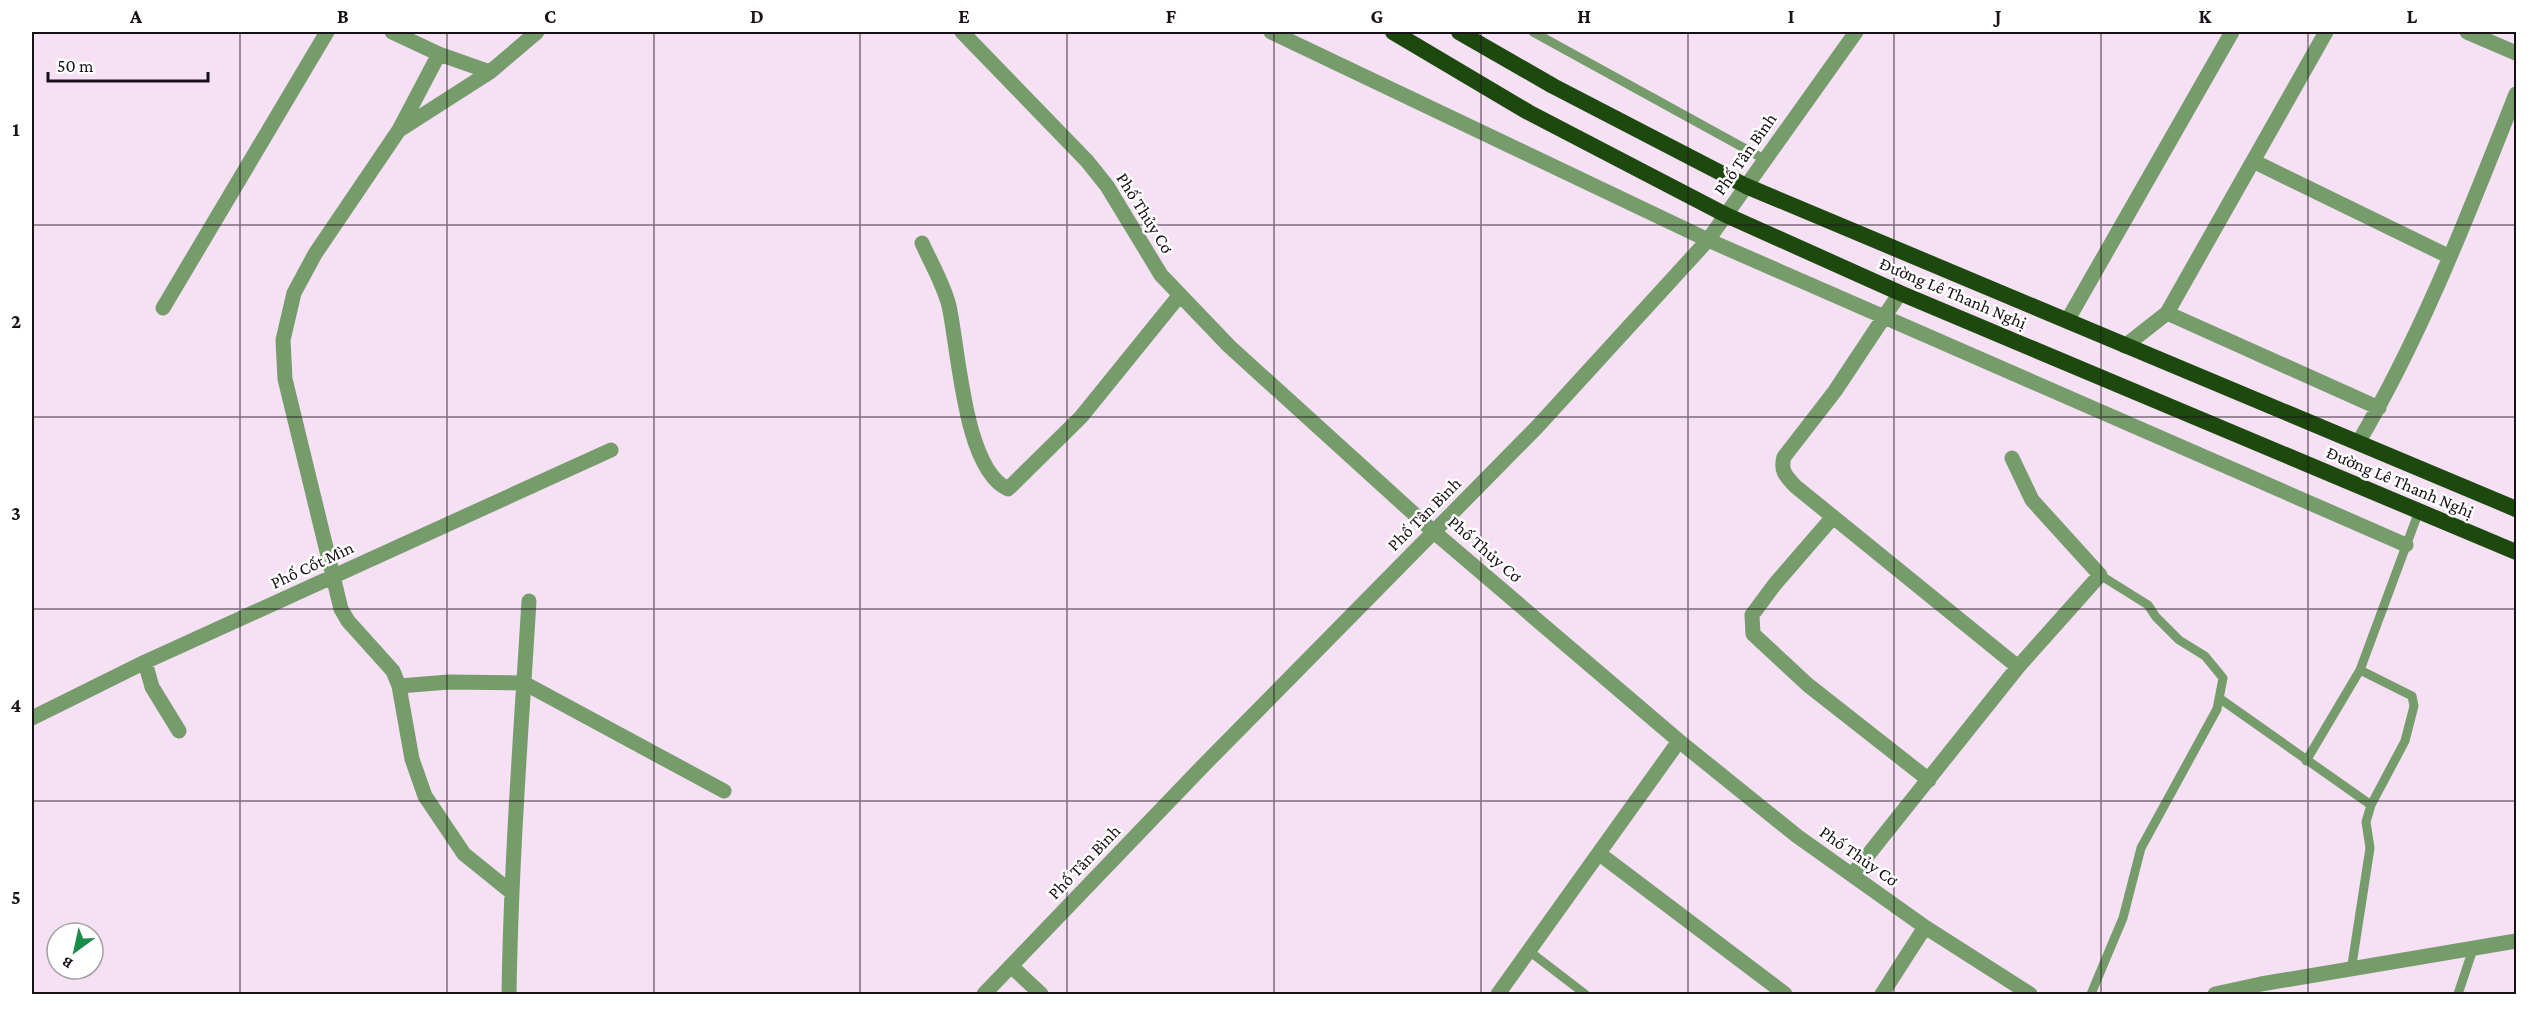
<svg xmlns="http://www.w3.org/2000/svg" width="2548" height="1026" font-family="'Crimson Pro',serif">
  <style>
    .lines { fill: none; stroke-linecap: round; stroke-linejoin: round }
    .service { stroke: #769c6c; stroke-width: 9 }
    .minor { stroke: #769c6c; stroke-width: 15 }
    .tertiary { stroke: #769c6c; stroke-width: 15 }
    .trunk { stroke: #1d490e; stroke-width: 16 }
    .grid { fill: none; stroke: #191118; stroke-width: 1.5; stroke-opacity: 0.55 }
    .labels { text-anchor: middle; stroke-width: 5; stroke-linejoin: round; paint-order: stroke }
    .street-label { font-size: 18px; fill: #191118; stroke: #fff }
    .neatline { fill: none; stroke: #191118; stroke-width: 2 }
    .grid-label { font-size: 20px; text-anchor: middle; font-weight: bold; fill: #191118 }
  </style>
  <rect width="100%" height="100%" fill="#f5e0f4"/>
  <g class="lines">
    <path class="service" d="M1533 32 1764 159
      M2219 698 2371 805
      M2306 761 2360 670 2419 511
      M1529 951 1585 994
      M2351 971 2370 848 2366 822 2371 805 2405 741 2414 706 2412 696 2360 670
      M2091 994 2123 918 2141 848 2217 709 2223 678 2205 656 2179 640 2156 617 2148 605 2100 575
      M2458 994 2473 949"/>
    <path class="minor" d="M392 32 439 54 490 72
      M962 32 1087 161 1107 186 1161 275 1229 346 1434 532 1679 741 1797 836 1925 927 2030 994
      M1271 32 1708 240 2406 545
      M2467 32 2516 53
      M439 54 399 130 315 254 294 293 283 340 285 379 341 609 348 621 393 671 399 686 412 759 425 796 464 854 511 892
      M401 129 490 72 537 32
      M2253 161 2450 257
      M922 243C931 263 944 285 949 306 959 351 964 469 1008 489L1081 417 1179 296
      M1900 293 1835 391 1784 457C1780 471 1786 476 1795 486L2018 667
      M163 308 327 32
      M2167 313 2379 408
      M2067 321 2232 32
      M2125 346 2167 313 2326 32
      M2358 443C2423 333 2469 212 2516 94
      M1833 517 1775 584 1752 615 1753 634 1808 685 1929 780
      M145 662 152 687 179 731
      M399 686 449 682 524 683 724 791
      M32 718 145 662 611 450
      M1601 855 1785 994
      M1852 875 2018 667 2100 575 2032 500 2012 458
      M1011 966 1041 994
      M509 994C511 863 521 732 529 601
      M1498 994 1679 741
      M1882 994 1925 927
      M2215 994 2261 984 2516 941"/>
    <path class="tertiary" d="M984 994 1201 768 1537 427 1708 240 1856 32"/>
    <path class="trunk" d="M1393 32 1528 112 1726 215 1900 293 2516 552
      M1459 32 1553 86 1746 186 2516 509"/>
  </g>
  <path class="grid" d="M240 32V994M447 32V994M654 32V994M860 32V994M1067 32V994M1274 32V994M1481 32V994M1688 32V994M1894 32V994M2101 32V994M2308 32V994M32 225H2516M32 417H2516M32 609H2516M32 801H2516"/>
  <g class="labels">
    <g class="street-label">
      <text transform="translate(1745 154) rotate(-55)" y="6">Phố Tân Bình</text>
      <text transform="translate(1145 213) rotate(58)" y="6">Phố Thủy Cơ</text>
      <text transform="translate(1953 293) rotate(23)" y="6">Đường Lê Thanh Nghị</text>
      <text transform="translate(2400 482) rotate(23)" y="6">Đường Lê Thanh Nghị</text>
      <text transform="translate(1424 514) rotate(-45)" y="6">Phố Tân Bình</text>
      <text transform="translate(1485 549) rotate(41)" y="6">Phố Thủy Cơ</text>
      <text transform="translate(312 565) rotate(-25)" y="6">Phố Cốt Mìn</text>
      <text transform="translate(1859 856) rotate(35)" y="6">Phố Thủy Cơ</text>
      <text transform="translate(1084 862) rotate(-46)" y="6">Phố Tân Bình</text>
    </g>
  </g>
  <rect width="2548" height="1026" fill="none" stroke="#ffffff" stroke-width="66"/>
  <g transform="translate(75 951) rotate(213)"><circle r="28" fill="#ffffff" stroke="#a3a0a3" stroke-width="1.5"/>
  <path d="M0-4.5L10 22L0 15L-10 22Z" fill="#198e48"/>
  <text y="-9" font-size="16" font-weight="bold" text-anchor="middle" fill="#191118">B</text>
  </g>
  <path d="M48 72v9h160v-9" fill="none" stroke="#191118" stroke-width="3"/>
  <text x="57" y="72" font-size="18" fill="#191118" stroke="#ffffff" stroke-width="4.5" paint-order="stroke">50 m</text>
  <rect x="33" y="33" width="2482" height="960" class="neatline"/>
  <g class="grid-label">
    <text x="136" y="23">A</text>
    <text x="343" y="23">B</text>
    <text x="550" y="23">C</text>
    <text x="757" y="23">D</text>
    <text x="964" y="23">E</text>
    <text x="1171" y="23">F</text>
    <text x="1377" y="23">G</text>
    <text x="1584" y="23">H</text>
    <text x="1791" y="23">I</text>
    <text x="1998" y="23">J</text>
    <text x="2205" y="23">K</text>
    <text x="2412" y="23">L</text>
    <text x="16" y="136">1</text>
    <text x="16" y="328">2</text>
    <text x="16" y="520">3</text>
    <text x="16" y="712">4</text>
    <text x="16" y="904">5</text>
  </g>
</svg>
